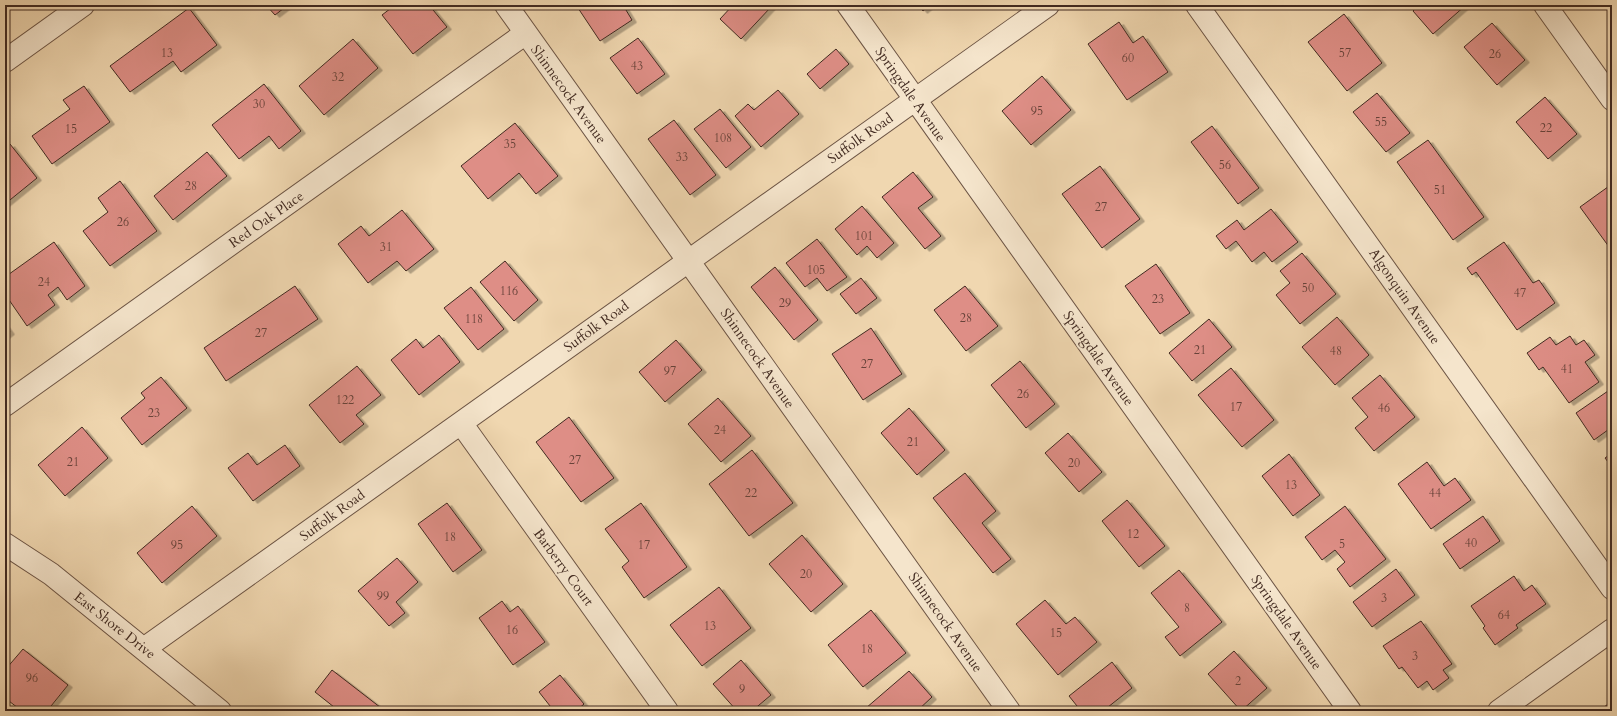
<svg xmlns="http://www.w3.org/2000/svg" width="1617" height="716" font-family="Cardo,serif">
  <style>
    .building { fill: #de8e86; stroke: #412a21; filter: url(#shadow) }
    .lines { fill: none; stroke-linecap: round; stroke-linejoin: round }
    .minor-casing { stroke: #6d5545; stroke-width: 24 }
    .minor { stroke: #f5e5cc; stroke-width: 22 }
    .labels { text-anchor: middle; stroke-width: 4; stroke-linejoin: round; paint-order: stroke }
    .number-label { font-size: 12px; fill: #68433a }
    .street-label { font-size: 14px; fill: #412a21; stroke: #f5e5cc }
  </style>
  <defs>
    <filter id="shadow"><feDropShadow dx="4.5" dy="2.5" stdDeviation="0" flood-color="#0004"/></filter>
  </defs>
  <rect width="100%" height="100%" fill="#f0d7b0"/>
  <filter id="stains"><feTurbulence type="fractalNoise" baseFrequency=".005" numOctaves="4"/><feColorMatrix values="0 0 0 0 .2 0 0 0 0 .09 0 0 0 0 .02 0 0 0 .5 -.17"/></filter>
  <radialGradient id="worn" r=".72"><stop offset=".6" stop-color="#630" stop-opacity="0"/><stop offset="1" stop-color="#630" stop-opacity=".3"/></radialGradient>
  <path class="building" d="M266 5H288L275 15Z
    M395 5H429L447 27 413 54 382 15Z
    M576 5H623L632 20 600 41Z
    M733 5H769L771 7 741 39 720 19Z
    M918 5H930L923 11Z
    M1419 5H1466L1433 34 1413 11Z
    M189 8 217 45 181 72 173 61 130 92 110 66Z
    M1344 14 1382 63 1347 91 1308 42Z
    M1119 22 1133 43 1143 36 1168 72 1127 100 1088 44Z
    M1492 23 1525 60 1497 85 1464 47Z
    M638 38 665 74 637 94 610 58Z
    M353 39 378 68 324 115 299 86Z
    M836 49 849 64 820 89 807 74Z
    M1042 76 1071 110 1031 145 1002 111Z
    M264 84 301 131 279 149 269 136 239 159 212 125Z
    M84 86 110 122 52 164 32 136 70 109 63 100Z
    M778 90 799 114 761 147 735 116 748 104 754 110Z
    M1377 93 1410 133 1386 152 1353 112Z
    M1545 97 1577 134 1548 159 1516 122Z
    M720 109 751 147 726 168 694 129Z
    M674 120 716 175 690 195 648 139Z
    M515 123 558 176 536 194 519 173 488 199 461 166Z
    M1212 126 1259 188 1238 204 1191 142Z
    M1428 140 1484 217 1453 240 1397 162Z
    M10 144 37 178 5 204V149Z
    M207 152 227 176 173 220 154 196Z
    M1100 166 1140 219 1102 248 1062 194Z
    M913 172 933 197 918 208 941 236 925 249 882 197Z
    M120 181 157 231 110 266 83 231 108 212 98 198Z
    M1612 184V251L1580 207Z
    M862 206 894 243 877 258 867 246 857 255 835 229Z
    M1271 209 1298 242 1272 262 1264 252 1252 262 1236 241 1226 249 1216 236 1237 220 1244 230Z
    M402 210 434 249 406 271 397 261 368 283 338 244 361 226 369 236Z
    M817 239 847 277 827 291 817 278 805 287 786 263Z
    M54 242 85 286 67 300 58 287 48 295 55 305 27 326 5 294V277Z
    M1504 242 1533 283 1539 280 1555 303 1517 330 1476 272 1472 275 1467 268Z
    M1302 253 1336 294 1300 324 1276 295 1290 283 1280 271Z
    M505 261 538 300 514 321 480 282Z
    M1156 264 1190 313 1160 334 1125 286Z
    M775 267 818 320 794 340 751 287Z
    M861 278 877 298 856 314 840 294Z
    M295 286 318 319 226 381 204 348Z
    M965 286 998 326 966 351 934 310Z
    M471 287 504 329 478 350 444 308Z
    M1337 317 1369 355 1335 385 1302 347Z
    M1209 319 1232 347 1192 381 1169 353Z
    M5 325 10 332 5 336Z
    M871 328 902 374 863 400 832 354Z
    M439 335 460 362 419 395 391 360 416 339 423 348Z
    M1570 336 1576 345 1584 340 1595 355 1585 362 1599 382 1569 403 1543 367 1539 370 1527 353 1550 337 1556 345Z
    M676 340 702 370 665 402 639 372Z
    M1020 361 1055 404 1026 428 991 385Z
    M357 366 381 395 356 415 364 424 340 443 309 405Z
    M1231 368 1274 420 1242 447 1198 395Z
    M1380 375 1415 417 1374 451 1355 428 1368 417 1352 398Z
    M161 377 187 408 142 445 121 418 145 398 141 393Z
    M1608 391 1612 396V427L1594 440 1576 413Z
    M718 398 751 436 721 462 688 424Z
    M909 408 945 450 917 475 881 433Z
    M569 417 614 478 581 502 536 442Z
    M82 427 108 458 65 496 38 465Z
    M1068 433 1102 472 1079 492 1045 453Z
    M285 445 300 466 253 501 228 468 248 453 257 465Z
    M752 450 793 503 749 536 709 484Z
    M1612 453V467L1605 458Z
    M1289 454 1320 495 1293 516 1262 476Z
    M1427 462 1444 486 1455 478 1471 500 1431 529 1398 484Z
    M965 473 996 511 982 523 1011 559 993 573 933 498Z
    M1127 500 1165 546 1139 567 1102 521Z
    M447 503 482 550 453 572 418 524Z
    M641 503 687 567 644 598 622 567 629 561 605 529Z
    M192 506 217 536 162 583 137 553Z
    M1345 506 1386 559 1350 587 1337 569 1345 562 1335 550 1322 560 1305 537Z
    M1483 516 1500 541 1460 569 1443 544Z
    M802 535 843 584 811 612 769 564Z
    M397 558 418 582 396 602 405 613 389 626 358 591Z
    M1396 569 1415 595 1372 627 1353 602Z
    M1179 570 1222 622 1180 656 1165 637 1179 627 1151 593Z
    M1514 576 1524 591 1532 585 1546 604 1516 625 1518 628 1495 645 1483 628 1485 626 1471 606Z
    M719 587 751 628 702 666 670 625Z
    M1045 600 1066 624 1075 617 1097 642 1058 675 1016 624Z
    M502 601 510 612 518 606 545 642 513 665 479 618Z
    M871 610 906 653 863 687 828 645Z
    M1421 621 1452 664 1443 670 1449 678 1433 690 1427 681 1418 688 1402 667 1399 669 1383 646Z
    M23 649 68 685 47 711H22L5 698V670Z
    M1234 651 1267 688 1241 711 1208 674Z
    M741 660 771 695 752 711H737L713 684Z
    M1112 662 1132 688 1103 711H1081L1069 696Z
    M332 670 385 711H339L315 692Z
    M909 671 932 697 917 711H868L866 708Z
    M560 675 584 704 576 711H554L539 692Z
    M1612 701V711H1599Z"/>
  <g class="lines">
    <defs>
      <path id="minor" d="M506 5 1009 711
        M848 5 1350 711
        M1197 5 1612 588
        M1545 5 1612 99
        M5 61 83 5
        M5 405 526 33
        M461 423 667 711
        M5 544 51 574 220 711
        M145 648 1048 5
        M1499 711 1612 630"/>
    </defs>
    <use href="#minor" class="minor-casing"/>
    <use href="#minor" class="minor"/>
  </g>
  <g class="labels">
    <g class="number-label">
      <text x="167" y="57">13</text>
      <text x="1345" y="57">57</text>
      <text x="1495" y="58">26</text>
      <text x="1128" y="62">60</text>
      <text x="637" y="70">43</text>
      <text x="338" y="81">32</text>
      <text x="259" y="108">30</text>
      <text x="1037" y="115">95</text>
      <text x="1381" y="126">55</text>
      <text x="1546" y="132">22</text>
      <text x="71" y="133">15</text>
      <text x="723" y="142">108</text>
      <text x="510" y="148">35</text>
      <text x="682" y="161">33</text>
      <text x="1225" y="169">56</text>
      <text x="191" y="190">28</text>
      <text x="1440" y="194">51</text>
      <text x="1101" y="211">27</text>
      <text x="123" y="226">26</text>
      <text x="864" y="240">101</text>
      <text x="386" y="251">31</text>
      <text x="816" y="274">105</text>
      <text x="44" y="286">24</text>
      <text x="1308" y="292">50</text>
      <text x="509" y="295">116</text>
      <text x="1520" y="297">47</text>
      <text x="1158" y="303">23</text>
      <text x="785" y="307">29</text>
      <text x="966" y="322">28</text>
      <text x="474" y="323">118</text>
      <text x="261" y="337">27</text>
      <text x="1200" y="354">21</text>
      <text x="1336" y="355">48</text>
      <text x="867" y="368">27</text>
      <text x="1567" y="373">41</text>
      <text x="670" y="375">97</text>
      <text x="1023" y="398">26</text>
      <text x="345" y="404">122</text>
      <text x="1236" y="411">17</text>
      <text x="1384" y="412">46</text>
      <text x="154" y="417">23</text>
      <text x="720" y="434">24</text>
      <text x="913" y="446">21</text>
      <text x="575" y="464">27</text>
      <text x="73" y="466">21</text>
      <text x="1074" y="467">20</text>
      <text x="1291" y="489">13</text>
      <text x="751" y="497">22</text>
      <text x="1435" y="497">44</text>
      <text x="1133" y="538">12</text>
      <text x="450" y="541">18</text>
      <text x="1471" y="547">40</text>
      <text x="1342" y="548">5</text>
      <text x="177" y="549">95</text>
      <text x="644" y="549">17</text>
      <text x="806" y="578">20</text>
      <text x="383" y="600">99</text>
      <text x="1384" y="602">3</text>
      <text x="1187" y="612">8</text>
      <text x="1504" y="619">64</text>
      <text x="710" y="630">13</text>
      <text x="512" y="634">16</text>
      <text x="1056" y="637">15</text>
      <text x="867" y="653">18</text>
      <text x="1415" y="660">3</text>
      <text x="32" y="682">96</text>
      <text x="1238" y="685">2</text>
      <text x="742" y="693">9</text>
    </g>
    <g class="street-label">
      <text transform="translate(569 94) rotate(54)" y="5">Shinnecock Avenue</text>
      <text transform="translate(911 94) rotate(55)" y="5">Springdale Avenue</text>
      <text transform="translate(860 138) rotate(-35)" y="5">Suffolk Road</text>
      <text transform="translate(266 219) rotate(-35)" y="5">Red Oak Place</text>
      <text transform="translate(1405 296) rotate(55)" y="5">Algonquin Avenue</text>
      <text transform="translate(596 326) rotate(-36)" y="5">Suffolk Road</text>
      <text transform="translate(758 358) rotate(55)" y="5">Shinnecock Avenue</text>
      <text transform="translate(1099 358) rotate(55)" y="5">Springdale Avenue</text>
      <text transform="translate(332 515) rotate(-36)" y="5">Suffolk Road</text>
      <text transform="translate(564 567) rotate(54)" y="5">Barberry Court</text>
      <text transform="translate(946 622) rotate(55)" y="5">Shinnecock Avenue</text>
      <text transform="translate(1287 622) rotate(55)" y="5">Springdale Avenue</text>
      <text transform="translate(115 625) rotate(38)" y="5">East Shore Drive</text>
    </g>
  </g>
  <rect width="1617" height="716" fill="none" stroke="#f0d7b0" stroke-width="20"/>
  <rect x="6" y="6" width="1605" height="704" fill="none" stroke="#412a21" stroke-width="2"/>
  <rect x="10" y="10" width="1597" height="696" fill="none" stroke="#412a21"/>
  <rect width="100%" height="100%" filter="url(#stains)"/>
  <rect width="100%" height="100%" fill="url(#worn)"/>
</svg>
